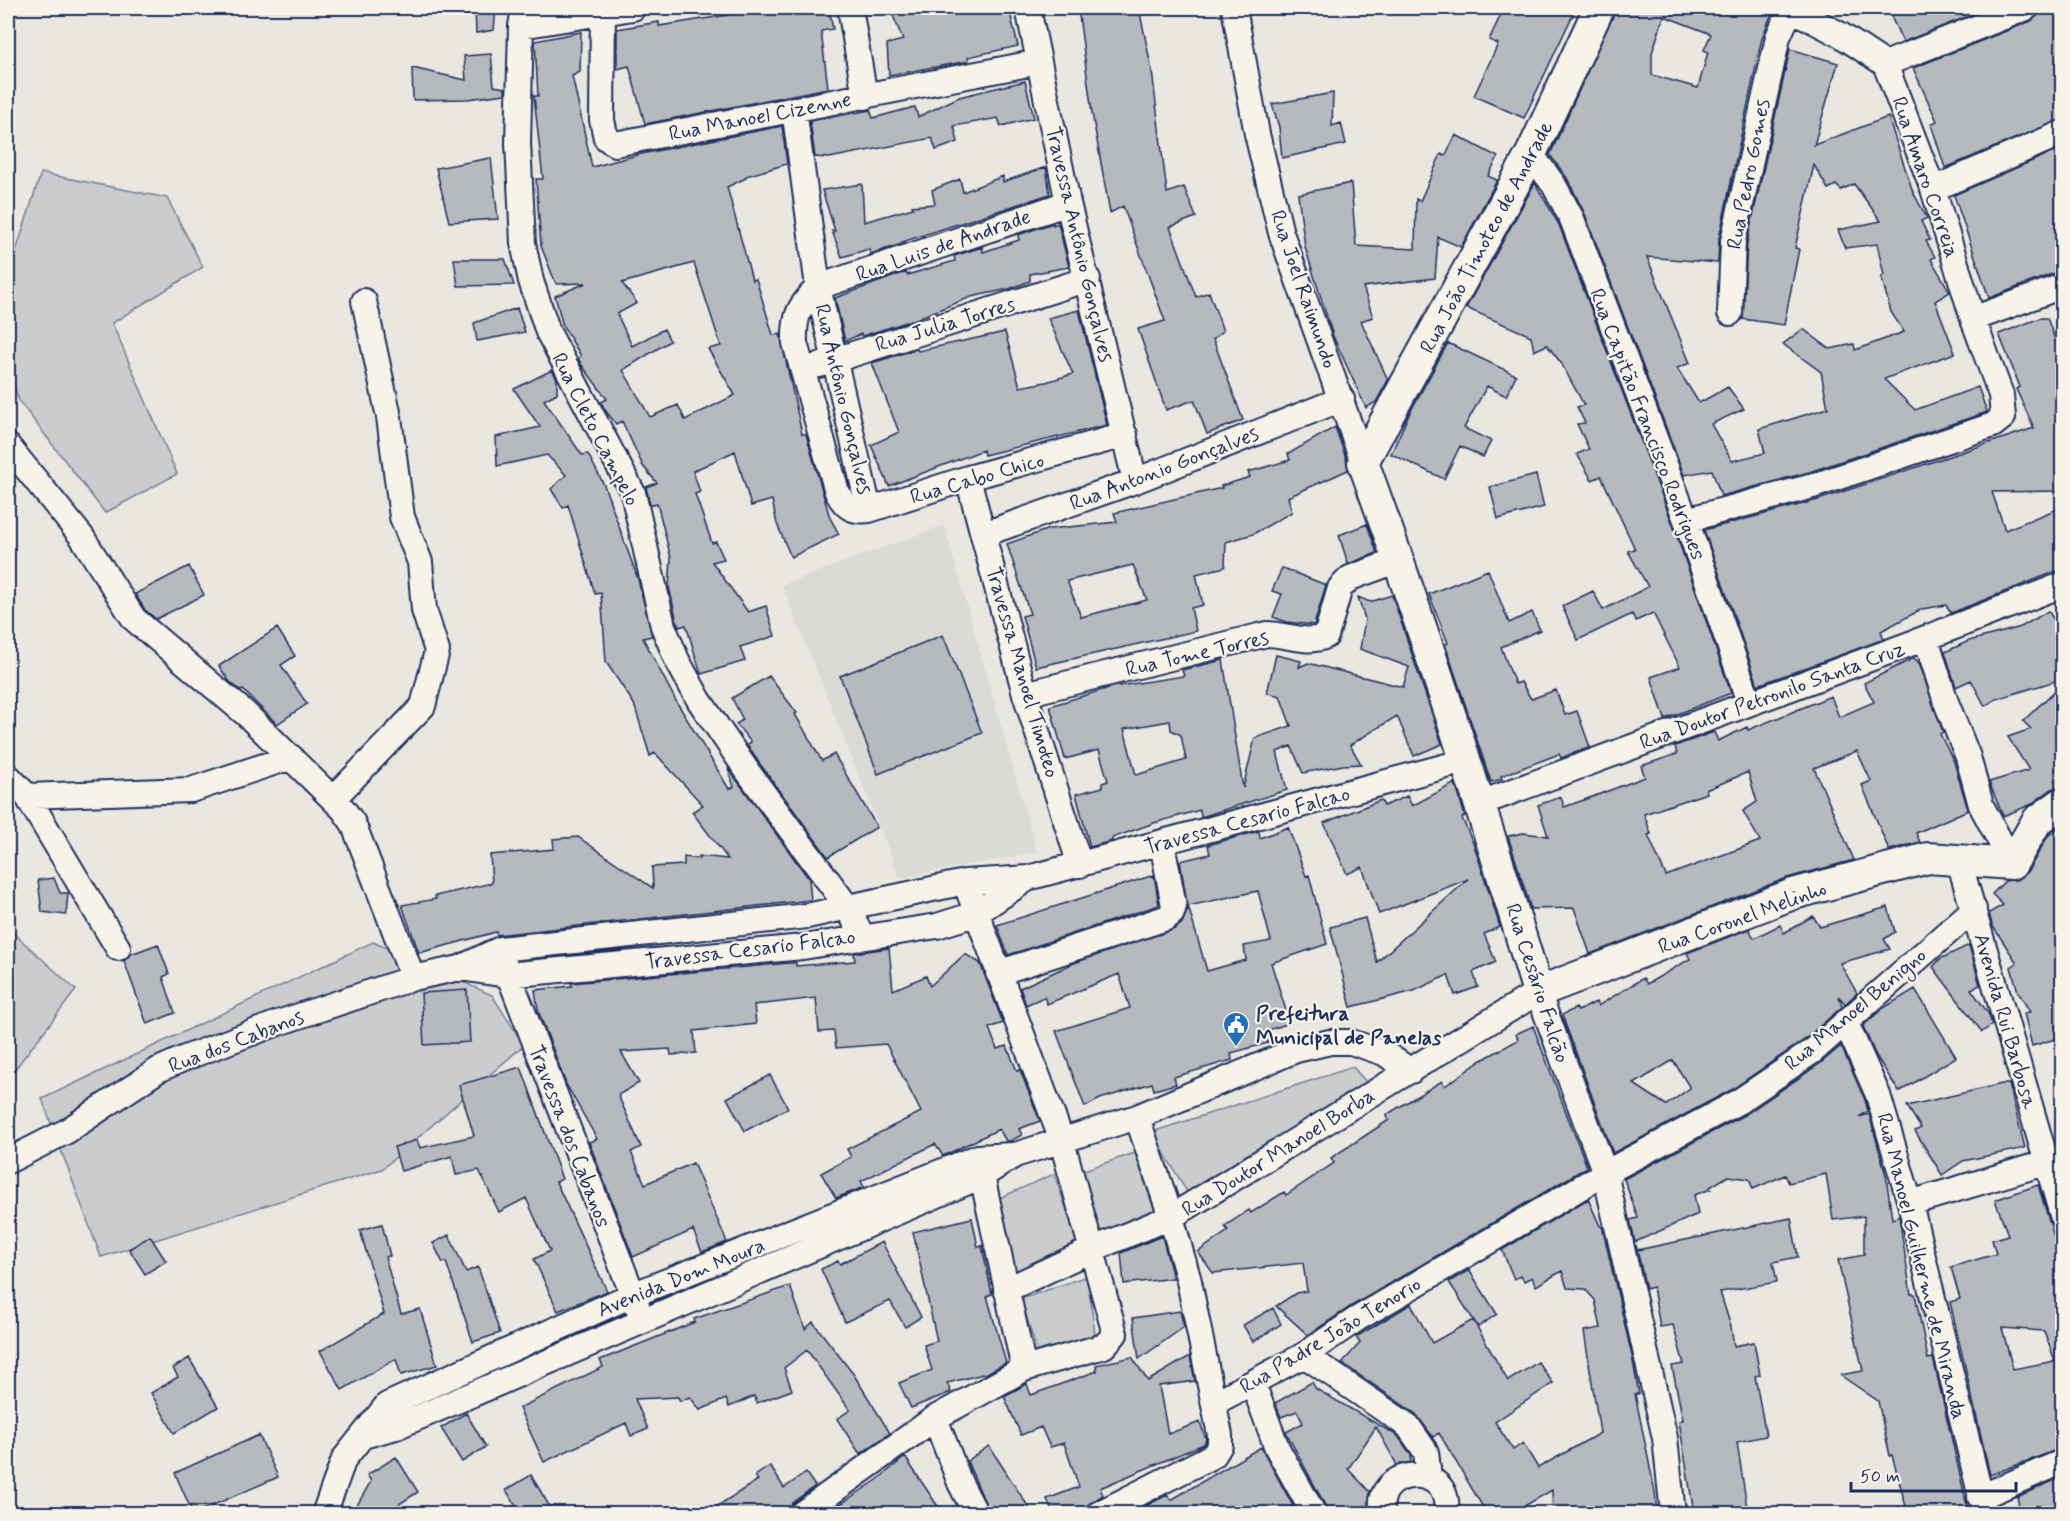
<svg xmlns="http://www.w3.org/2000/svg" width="2070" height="1521" font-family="Mynerve,sans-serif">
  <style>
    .built { fill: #dadad6 }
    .green { fill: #cbcccd; stroke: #737e96; stroke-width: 1.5 }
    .building { fill: #b6babf; stroke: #1b2f5e; stroke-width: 1.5; fill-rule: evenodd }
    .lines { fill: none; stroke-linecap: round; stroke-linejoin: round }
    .minor-casing { stroke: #1b2f5e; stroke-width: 28 }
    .major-casing { stroke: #1b2f5e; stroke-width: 34 }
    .minor { stroke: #f7f3e8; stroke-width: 24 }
    .major { stroke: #f7f3e8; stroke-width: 30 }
    .labels { text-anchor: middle; stroke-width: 4.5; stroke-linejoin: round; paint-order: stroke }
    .street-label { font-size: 21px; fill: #1b2f5e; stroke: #f7f3e8 }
    .poi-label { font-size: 21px; font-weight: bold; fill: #1b2f5e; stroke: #f7f3e8; text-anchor: start }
  </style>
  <rect width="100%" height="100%" fill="#eae7e0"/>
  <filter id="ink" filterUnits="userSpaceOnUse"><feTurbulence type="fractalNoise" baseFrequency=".0167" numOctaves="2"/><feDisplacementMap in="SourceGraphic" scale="12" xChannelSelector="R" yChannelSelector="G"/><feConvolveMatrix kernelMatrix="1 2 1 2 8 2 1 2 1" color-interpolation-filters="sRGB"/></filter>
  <g filter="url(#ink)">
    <path class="built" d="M944 525 1037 852 900 878 782 585Z"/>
    <path class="green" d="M41 173 167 198 203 267 112 323 177 474 105 513 19 401 8 365V276Z
      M8 928 76 990 8 1078Z
      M373 942 492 995 524 1045 382 1169 101 1257 42 1099Z
      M1353 1067 1373 1090 1188 1194 1152 1132Z
      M1135 1153 1158 1220 1099 1242 1078 1172Z
      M1054 1174 1081 1250 1013 1273 997 1199Z
      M1087 1276 1096 1341 1039 1358 1021 1299Z"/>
    <path class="building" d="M475 8H496L494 30 476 33Z
      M766 8H829L833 29 821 31 828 88 645 124 629 66 617 69V29L659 22V26L741 13 740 9Z
      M890 8H1009L1018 46 968 57 969 61 889 75 887 44 903 40Z
      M1078 8H1139L1152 71 1167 193 1184 187 1196 217 1170 227 1196 297 1209 292 1223 331 1213 339 1243 420 1207 434 1194 400 1166 410 1138 329 1165 321 1123 206 1110 213 1092 113Z
      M1504 8H1576L1524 118 1474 96 1498 44 1489 40Z
      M1616 8H1774L1762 38 1719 238 1718 263 1647 257 1690 363 1677 368 1699 403 1728 387 1744 409 1711 424 1732 461 1765 453 1759 429 1828 408 1821 372 1783 344 1803 329 1830 349 1854 344 1855 350 1904 332 1891 312 1881 276 1884 275 1877 244 1845 248 1838 230 1881 221 1854 184 1841 190 1836 185 1828 189 1814 165 1795 248 1799 249 1784 325 1743 319 1747 243 1790 49 1838 63 1814 145 1888 117 1913 192 1927 218 1921 221 1930 240 1926 241 1935 257 1931 259 1950 292 1935 301 1955 353 1884 379 1915 410 1978 387 1987 412 1809 472 1721 496 1712 470 1684 475 1585 214 1567 178 1550 155ZM1664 16 1711 34 1704 50 1708 52 1698 88 1652 75V53Z
      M1887 8H1989L1903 42Z
      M2040 8H2062V119L1945 168 1931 124 1937 121 1913 68 2031 21 2037 16Z
      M581 32 580 72 572 76 592 167 641 154 782 126 787 164 746 176V178L727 187 752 280 756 279 773 335 780 334 802 434H806L830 518 839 534 791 557 777 524 772 500 751 506 735 451 693 471 700 492 695 494 712 543 716 542 724 559 712 562 748 612 766 606 775 636 740 647 745 661 701 674 686 625 679 627 677 622 669 587 671 558 657 503 650 505 646 487 657 483 643 466 622 421 616 424 605 410 601 402 607 399 581 364 578 358 581 356 563 326 555 296 586 283 556 284 541 246 536 179H543L534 96H538L535 41ZM694 263 721 346 708 349 735 395 685 420 678 405 650 417 623 370 670 341 664 329 632 346 617 314 637 303 622 283Z
      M491 54 494 86 505 88V94L467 99 413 100 412 68 466 80 464 56Z
      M1025 81 1034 118 1001 126 998 118 954 126 958 142 936 150 932 138 829 158 815 157 810 121 870 110 873 118 915 107 918 117 959 97Z
      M1333 93 1332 126 1341 123 1346 144 1282 158 1279 127 1272 104Z
      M1456 135 1498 157 1488 176 1497 180 1461 247 1438 237 1435 278 1363 287 1373 317 1361 321 1388 380 1376 402 1366 408 1333 336 1305 247 1298 194 1351 183 1356 246 1415 249 1416 199 1420 201 1441 154 1445 156Z
      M2062 148V270L1989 298 1954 195Z
      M491 158 498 219 449 222 436 168Z
      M1046 167 1050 194 902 242V244L870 254 869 249 842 257 832 231H835L822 190 862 184 864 222 913 208 912 206 935 204 932 190 960 179 963 192 1003 176V182Z
      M1535 183 1559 225 1673 525 1731 693 1665 719 1651 677 1680 667 1653 613 1636 621 1632 614 1578 640 1562 606 1593 591 1603 610 1648 587 1628 551 1635 549 1601 476 1592 480 1577 454 1589 449 1577 424 1585 423 1577 407 1584 405 1561 363 1547 345 1534 351 1531 336 1466 308Z
      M1053 223V225L1058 223 1069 267 1030 274V281L1009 289 971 297 913 320 862 336 861 334 845 341 835 298 906 272 907 275 955 261 954 256 982 247 983 252 1019 240 1018 235Z
      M454 259H505L514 285 458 286Z
      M517 308 525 332 477 341 474 323Z
      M1079 310 1107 425 984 455 983 450 889 486 871 445 899 432 872 363 917 349 918 351 1005 332 1020 387 1046 382 1073 374 1048 318Z
      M2040 318H2047L2062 358V491L1992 492 2005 530 2062 507V569L1951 613 1946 605 1922 609 1881 631 1884 639 1758 685 1704 530 1818 500 2034 428 2016 389 2020 387 1999 334Z
      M1448 343 1516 375 1506 396 1487 386 1464 428 1491 441 1483 457 1460 446 1444 479 1391 454 1407 418Z
      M552 370 557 379V393L544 400 582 455 588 454 604 485 638 579 652 636 643 638 676 701 729 789 734 787 728 768 809 879 811 900 497 935 496 932 419 953 402 905 436 899 435 896 492 883 490 855 554 849 553 839 578 837 653 888 652 867 684 865V857L699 859V856L728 859 692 812 703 805 655 753 650 756 634 704 606 662 601 593 595 594 568 505 563 508 551 489 566 475 547 455 497 466 496 437 540 427 514 389Z
      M1335 427 1346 458 1348 470 1288 497 1292 512 1253 534 1226 542 1225 567 1196 574 1203 605 1191 608 1196 631 1036 667 1022 616 1030 614 1007 544 1049 529 1117 522 1114 513 1222 488 1221 486 1250 477 1248 472 1290 460 1288 454ZM1133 565 1147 600 1081 617 1067 581Z
      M1536 475 1544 507 1498 519 1490 487Z
      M1367 524 1377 553 1348 564 1339 535Z
      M189 566 204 595 156 619 145 610 135 594Z
      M1282 568 1326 585 1314 625 1287 622 1273 617 1282 594 1272 591Z
      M1488 570 1509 623 1532 612 1540 630 1501 647 1515 684 1521 682 1531 699 1556 690 1565 715 1577 711 1590 747 1561 758 1559 754 1501 776 1502 779 1491 782 1445 644 1448 643 1429 594Z
      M1392 595 1442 744 1414 756 1397 716 1350 745 1361 764 1343 765 1303 773 1291 746 1277 752 1287 790 1201 817 1200 810 1154 823 1112 838V841L1090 847 1076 794 1103 787 1102 783 1108 781 1099 750 1065 759 1050 706 1112 687 1184 676 1182 670 1223 660 1243 788 1255 738 1291 726 1280 696 1267 693 1276 655 1301 661 1299 667 1308 663 1403 687 1409 667 1360 649 1365 619 1358 597 1370 602ZM1170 721 1171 730 1181 735 1186 760 1136 775 1124 729Z
      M2048 611 2062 631V679L1996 699 1985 706 1971 680 1956 687 1945 652 1969 641 2021 627Z
      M277 628 295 656 281 665 307 704 277 724 243 690 241 691 229 681 219 666Z
      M943 635 982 733 878 774 840 676Z
      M1914 658 1919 663 1943 732 1940 734 1954 762 1968 810 1916 833 1920 842 1889 850 1862 785 1871 781 1857 751 1814 768 1854 860 1787 878 1590 954 1574 908 1531 909 1508 836 1523 833 1548 836 1538 805 1561 797 1564 807 1584 800 1645 777 1641 766 1677 754 1675 746 1714 732 1718 741 1747 727 1748 730 1831 696 1839 717 1874 702 1864 683ZM1748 772 1757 802 1743 811 1760 841 1666 876 1648 835 1651 834 1644 814 1707 793 1706 790Z
      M769 676 797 713 795 714 822 761 834 754 877 827 828 857 760 764 747 745 751 742 736 724 743 720 732 698Z
      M2062 684V786L2052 789 2030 805 2003 816 1989 782 2029 770 2008 737 2031 729 2023 721Z
      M1455 783 1465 816 1462 818 1474 845 1500 927 1484 934 1496 962 1473 972 1478 987 1455 995 1448 975 1414 991 1351 1007 1330 927 1365 918 1377 962 1468 879 1379 914 1362 867 1347 874 1324 823 1381 800 1384 806 1407 796 1412 806Z
      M2062 824V1037L2032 1046 2024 1013 2030 1012 2018 992 2011 967 2017 963 1992 925 1989 913 2003 905 1992 894 2005 881 2019 879 2027 873 2048 836Z
      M1288 827 1306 876 1309 875 1327 944 1271 963 1290 1023 1265 1031 1268 1043 1231 1053 1232 1060 1174 1077 1176 1084 1154 1090 1152 1083 1100 1099 1085 1107 1056 1031 1130 1008 1119 974 1047 1004 1044 997 1026 1005 1020 988 1074 963 1175 929 1182 923 1188 909 1180 861 1210 854 1208 845 1259 831 1260 838ZM1258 891 1271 941 1244 946 1246 960 1207 971 1188 906Z
      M1154 875 1159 905 1008 955 997 925Z
      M54 878 60 893H68L66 915 42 912 38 880Z
      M1888 907 1895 932 1884 939 1890 949 1840 963 1857 993 1845 1004 1839 996 1842 1007 1804 1040 1731 1090 1613 1153 1562 1015 1576 1008 1578 1011 1596 1002 1598 1006 1643 978 1647 984 1690 959 1687 953 1749 929 1754 938 1780 925 1784 933 1813 916 1820 927ZM1673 1060 1690 1088 1666 1105 1634 1084Z
      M158 944 169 974 163 977 175 1013 147 1024 124 961 131 954Z
      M1969 945 1980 985 1971 989 1988 1013 1992 1025 1982 1032 1933 967 1940 959Z
      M889 948 893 990 926 976 930 986 965 954 980 963 1003 1023 989 1028 997 1049 1007 1046 1017 1071 1020 1070 1040 1121 1019 1129 1022 1135 1010 1141H1006L999 1129 943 1156 935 1144 861 1181 864 1187 836 1198 821 1173 851 1157 847 1149 921 1112 886 1044 836 1048 834 1031 819 1032 816 998 754 1005 756 1024 694 1031 696 1053 671 1055 670 1049 621 1052 639 1083 618 1095 641 1147 631 1152 645 1184 693 1163 727 1242 702 1252 693 1230 633 1257 589 1142 597 1139 566 1084 538 1010 535 990 572 986 571 983 789 963H796V966L855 961 854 953Z
      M1915 989 1956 1057 1899 1092 1875 1054 1863 1026 1882 1009Z
      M467 990 470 1042 424 1045 421 993Z
      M1533 1026 1587 1167 1350 1307 1308 1335 1276 1306 1296 1293 1307 1291 1303 1263 1213 1273 1198 1252 1228 1231 1225 1226 1249 1210 1251 1213 1284 1192 1286 1195 1334 1163 1331 1158 1389 1120 1386 1115 1442 1081 1445 1086 1482 1060 1518 1040 1516 1034Z
      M1841 1046 1865 1100 1868 1111 1859 1117 1869 1114 1886 1175 1892 1219 1899 1216 1911 1294H1915L1928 1359 1933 1358 1969 1514H1908L1892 1455 1890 1456 1878 1401 1840 1375 1863 1371 1838 1260 1864 1255V1216L1833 1220 1826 1174 1789 1183 1785 1175 1753 1189 1749 1179 1728 1176 1710 1187 1711 1189 1694 1195 1698 1214 1635 1242 1630 1220 1638 1218 1624 1179 1746 1114 1821 1063Z
      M521 1067 562 1179 556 1182 607 1291 558 1311 534 1259 550 1251 526 1198 499 1212 479 1170 456 1175 452 1156 401 1171 394 1147 417 1140 420 1148 474 1136 459 1085Z
      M770 1075 788 1108 745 1131 727 1098Z
      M2002 1084H2009L2025 1148 1963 1161 1942 1175 1915 1131 1921 1128 1907 1106Z
      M2038 1185 2062 1262V1448L1990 1475 1950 1302 1960 1299 1951 1267 1996 1254 1992 1240 2008 1235 1995 1200ZM2002 1328 2044 1331 2055 1361 2013 1369Z
      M1588 1199 1600 1226H1602L1632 1356 1639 1394H1635L1655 1492 1657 1514H1553L1552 1490 1511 1514H1487L1439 1433 1433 1437 1416 1414 1342 1363 1360 1343 1356 1337 1411 1304 1432 1343 1473 1320 1508 1381 1538 1362 1553 1383 1495 1422 1513 1450 1523 1443 1538 1468 1600 1433 1584 1331 1601 1328 1595 1300 1585 1289 1567 1288 1562 1271 1536 1286 1532 1277 1524 1281 1521 1276 1514 1279 1502 1250Z
      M972 1218 978 1247 982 1246 992 1294 987 1296 1006 1363 987 1373 947 1383 951 1392 911 1408 899 1383 932 1370 924 1345 937 1341 913 1232Z
      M1791 1218 1798 1257 1773 1262 1777 1282 1720 1292 1731 1327 1734 1346 1754 1342 1760 1375 1755 1376 1766 1436 1737 1442 1748 1514H1694L1679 1421 1683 1420 1672 1366 1684 1364 1673 1325 1660 1327 1653 1287 1646 1289 1636 1245 1637 1250Z
      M382 1224 390 1256 385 1257 401 1314 420 1309 437 1365 401 1375 396 1359 342 1390 320 1351 384 1314 360 1230Z
      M449 1235 466 1272 478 1267 500 1333 473 1342 446 1262 443 1263 433 1243Z
      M150 1236 166 1261 145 1274 129 1249Z
      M1162 1236 1173 1278 1124 1284 1121 1253Z
      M882 1242 921 1317 905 1327 890 1301 845 1322 821 1269 838 1261 840 1264Z
      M1469 1270 1497 1314 1478 1327 1449 1282Z
      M790 1286 805 1329 813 1322 854 1375 890 1433 860 1454 837 1419 850 1410 807 1350 784 1368 792 1390 757 1403 754 1396 729 1407 726 1399 700 1410 690 1397 680 1401 678 1397 635 1399 648 1429 631 1436 626 1423 544 1462 519 1408 603 1367 600 1360 695 1322 694 1319Z
      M1273 1308 1281 1324 1253 1342 1243 1325Z
      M1180 1311 1184 1327 1139 1359 1133 1318Z
      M1190 1356 1195 1381 1159 1386 1168 1434 1200 1422 1206 1439 1204 1444 1100 1488 1103 1495 1086 1506 1084 1514H1053L1047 1499 1079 1487 1064 1443 1050 1447 1041 1427 1021 1435 1004 1396 1027 1384 1031 1395 1097 1371 1096 1365 1132 1357 1148 1381Z
      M189 1358 218 1407 174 1433 151 1393 178 1377 173 1368Z
      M1312 1382 1316 1389 1398 1436 1411 1455V1462L1397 1465 1376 1427 1348 1469 1370 1492 1369 1507 1353 1514H1335L1325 1505 1286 1432 1303 1423 1297 1411 1281 1417 1275 1403Z
      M466 1413 486 1447 462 1462 441 1428Z
      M259 1435 278 1477 193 1514 175 1473Z
      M989 1446 1033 1514H990L967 1461Z
      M1261 1447 1293 1506 1279 1514H1130L1167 1495 1171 1500Z
      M396 1457 418 1492 384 1514H352L371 1481 367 1475Z
      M905 1457 943 1514H826L877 1480Z
      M770 1466 784 1488 806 1473 815 1486 792 1503 787 1514H705L758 1480 755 1476Z
      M531 1475 554 1514H521L506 1490Z
      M2062 1477V1514H2021L2017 1497Z"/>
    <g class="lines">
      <defs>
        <path id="minor" d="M524 8 521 26 518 143 523 243 531 281 548 332 633 493 663 626 677 660 699 700 748 772 849 909 862 937
          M603 8 602 120 606 138 615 144 1039 62
          M850 8 865 97
          M1028 8 1068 203 1135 481
          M1234 8 1257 134 1281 233 1363 462
          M521 26 633 8
          M1885 64 2026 8
          M794 109 818 287 869 510
          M1531 154 1554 185 1572 219 1686 520 1749 702
          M1933 189 2062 133
          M1068 203 818 287C799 307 794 314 795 343L837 492C845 507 852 512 869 510L968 478 1125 435
          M1730 313 1733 241 1778 37 1791 8
          M1973 319 2062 286
          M819 365 1088 279
          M8 446 82 537 134 619 246 714 343 809 353 823 413 978
          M968 478 1025 694 1080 865
          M1686 520 1813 486 1993 425 2003 417 2001 395 1973 319 1933 189 1885 64 1841 35 1789 8
          M984 534 1135 481 1342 399
          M1926 638 1946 702 1968 757 1981 805 2012 864
          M1025 694 1267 634C1286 634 1309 645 1326 636L1340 588 1350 578 1399 560
          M8 776 27 796 191 790 291 757
          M27 796 118 948
          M333 799 423 706 437 651 424 610 420 562 402 517 389 417 364 301
          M1481 803 1926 638 2062 585
          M1959 861 2062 1215
          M503 960 639 1311
          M460 968 507 975 803 947 937 926 975 914 1027 879
          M998 973 1166 918 1172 913 1174 906 1162 843
          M1846 1023 1878 1095 1910 1203 1985 1514
          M8 1161 67 1131 158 1070 185 1058 278 1023 413 978 460 968 500 949 807 916 965 882 1028 878 1465 761
          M979 1162 1024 1369
          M1910 1203 2045 1163
          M1006 1290 1093 1249 1171 1217 1538 992 1605 1173 1665 1438 1673 1514
          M1304 1355 1408 1426 1426 1452 1429 1477
          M1253 1383 1277 1448 1314 1514
          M1214 1403 1304 1355 1357 1319 1605 1173 1738 1102 1813 1051 1974 909
          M935 1418 960 1483 976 1514
          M363 1436 396 1427 982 1176 1015 1155 1137 1117 1296 1050 1330 1042H1351L1384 1053 1411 1071
          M1980 1497 2062 1462
          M324 1514 344 1459 387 1405 632 1295 978 1157 1012 1155
          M801 1514 935 1418 1024 1369 1104 1346 1115 1334 1061 1138 965 882
          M1098 1514 1214 1455 1220 1445V1435L1189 1281 1171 1217 1137 1117
          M1383 1514C1371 1468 1453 1458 1446 1514"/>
        <path id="major" d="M1599 8 1531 154 1363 462C1427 637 1484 814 1538 992L1793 894 1928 858 2012 864 2037 821 2062 803"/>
      </defs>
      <use href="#minor" class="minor-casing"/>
      <use href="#major" class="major-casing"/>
      <use href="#minor" class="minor"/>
      <use href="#major" class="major"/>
    </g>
  </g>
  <defs>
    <symbol id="civic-pin" viewBox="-11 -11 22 30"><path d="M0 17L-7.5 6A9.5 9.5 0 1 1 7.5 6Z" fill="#1f6fb2" stroke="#f7f3e8"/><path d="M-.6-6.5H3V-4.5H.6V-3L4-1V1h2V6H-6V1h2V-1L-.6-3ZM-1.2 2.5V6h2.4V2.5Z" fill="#fff"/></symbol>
  </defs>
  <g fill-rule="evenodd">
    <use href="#civic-pin" x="1221" y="1010" width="30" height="40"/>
  </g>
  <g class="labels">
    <g class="street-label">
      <text transform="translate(760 116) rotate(-11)" y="7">Rua Manoel Cizenne</text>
      <text transform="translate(1748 174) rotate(-79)" y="7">Rua Pedro Gomes</text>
      <text transform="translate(1926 177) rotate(71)" y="7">Rua Amaro Correia</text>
      <text transform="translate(1486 237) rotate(-62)" y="7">Rua João Timoteo de Andrade</text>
      <text transform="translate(1080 244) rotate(77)" y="7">Travessa Antônio Gonçalves</text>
      <text transform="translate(943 245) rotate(-19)" y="7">Rua Luis de Andrade</text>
      <text transform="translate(1304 289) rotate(71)" y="7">Rua Joel Raimundo</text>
      <text transform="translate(945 324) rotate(-17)" y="7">Rua Julia Torres</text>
      <text transform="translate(844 399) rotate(77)" y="7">Rua Antônio Gonçalves</text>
      <text transform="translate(1648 424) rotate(69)" y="7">Rua Capitão Francisco Rodrigues</text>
      <text transform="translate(596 429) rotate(63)" y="7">Rua Cleto Campelo</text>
      <text transform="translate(1164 468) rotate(-21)" y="7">Rua Antonio Gonçalves</text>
      <text transform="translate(977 478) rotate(-16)" y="7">Rua Cabo Chico</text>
      <text transform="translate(1197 653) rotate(-13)" y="7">Rua Tome Torres</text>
      <text transform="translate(1023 672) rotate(74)" y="7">Travessa Manoel Timoteo</text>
      <text transform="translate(1772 695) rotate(-20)" y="7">Rua Doutor Petronilo Santa Cruz</text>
      <text transform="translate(1247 820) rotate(-15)" y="7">Travessa Cesario Falcao</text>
      <text transform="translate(1742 917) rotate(-20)" y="7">Rua Coronel Melinho</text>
      <text transform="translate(750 949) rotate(-7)" y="7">Travessa Cesario Falcao</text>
      <text transform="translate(1538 983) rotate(72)" y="7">Rua Cesário Falcão</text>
      <text transform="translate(1855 1009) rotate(-40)" y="7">Rua Manoel Benigno</text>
      <text transform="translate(2006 1021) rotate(74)" y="7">Avenida Rui Barbosa</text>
      <text transform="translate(236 1041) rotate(-21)" y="7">Rua dos Cabanos</text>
      <text transform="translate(570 1136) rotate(69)" y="7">Travessa dos Cabanos</text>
      <text transform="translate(1278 1152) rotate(-32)" y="7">Rua Doutor Manoel Borba</text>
      <text transform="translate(1922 1266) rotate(76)" y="7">Rua Manoel Guilherme de Miranda</text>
      <text transform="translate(681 1277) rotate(-22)" y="7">Avenida Dom Moura</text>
      <text transform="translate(1330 1335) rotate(-31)" y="7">Rua Padre João Tenorio</text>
    </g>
    <g class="poi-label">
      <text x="1256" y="1020">Prefeitura<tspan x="1256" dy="24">Municipal de Panelas</tspan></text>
    </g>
  </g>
  <rect width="2070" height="1521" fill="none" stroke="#f7f3e8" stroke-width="30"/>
  <rect x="15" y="15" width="2040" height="1491" fill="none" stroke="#1b2f5e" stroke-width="2" filter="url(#ink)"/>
  <path d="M1851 1482v9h165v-9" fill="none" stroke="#1b2f5e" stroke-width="3"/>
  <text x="1860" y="1482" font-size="18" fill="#1b2f5e" stroke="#f7f3e8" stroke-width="4.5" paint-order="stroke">50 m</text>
</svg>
